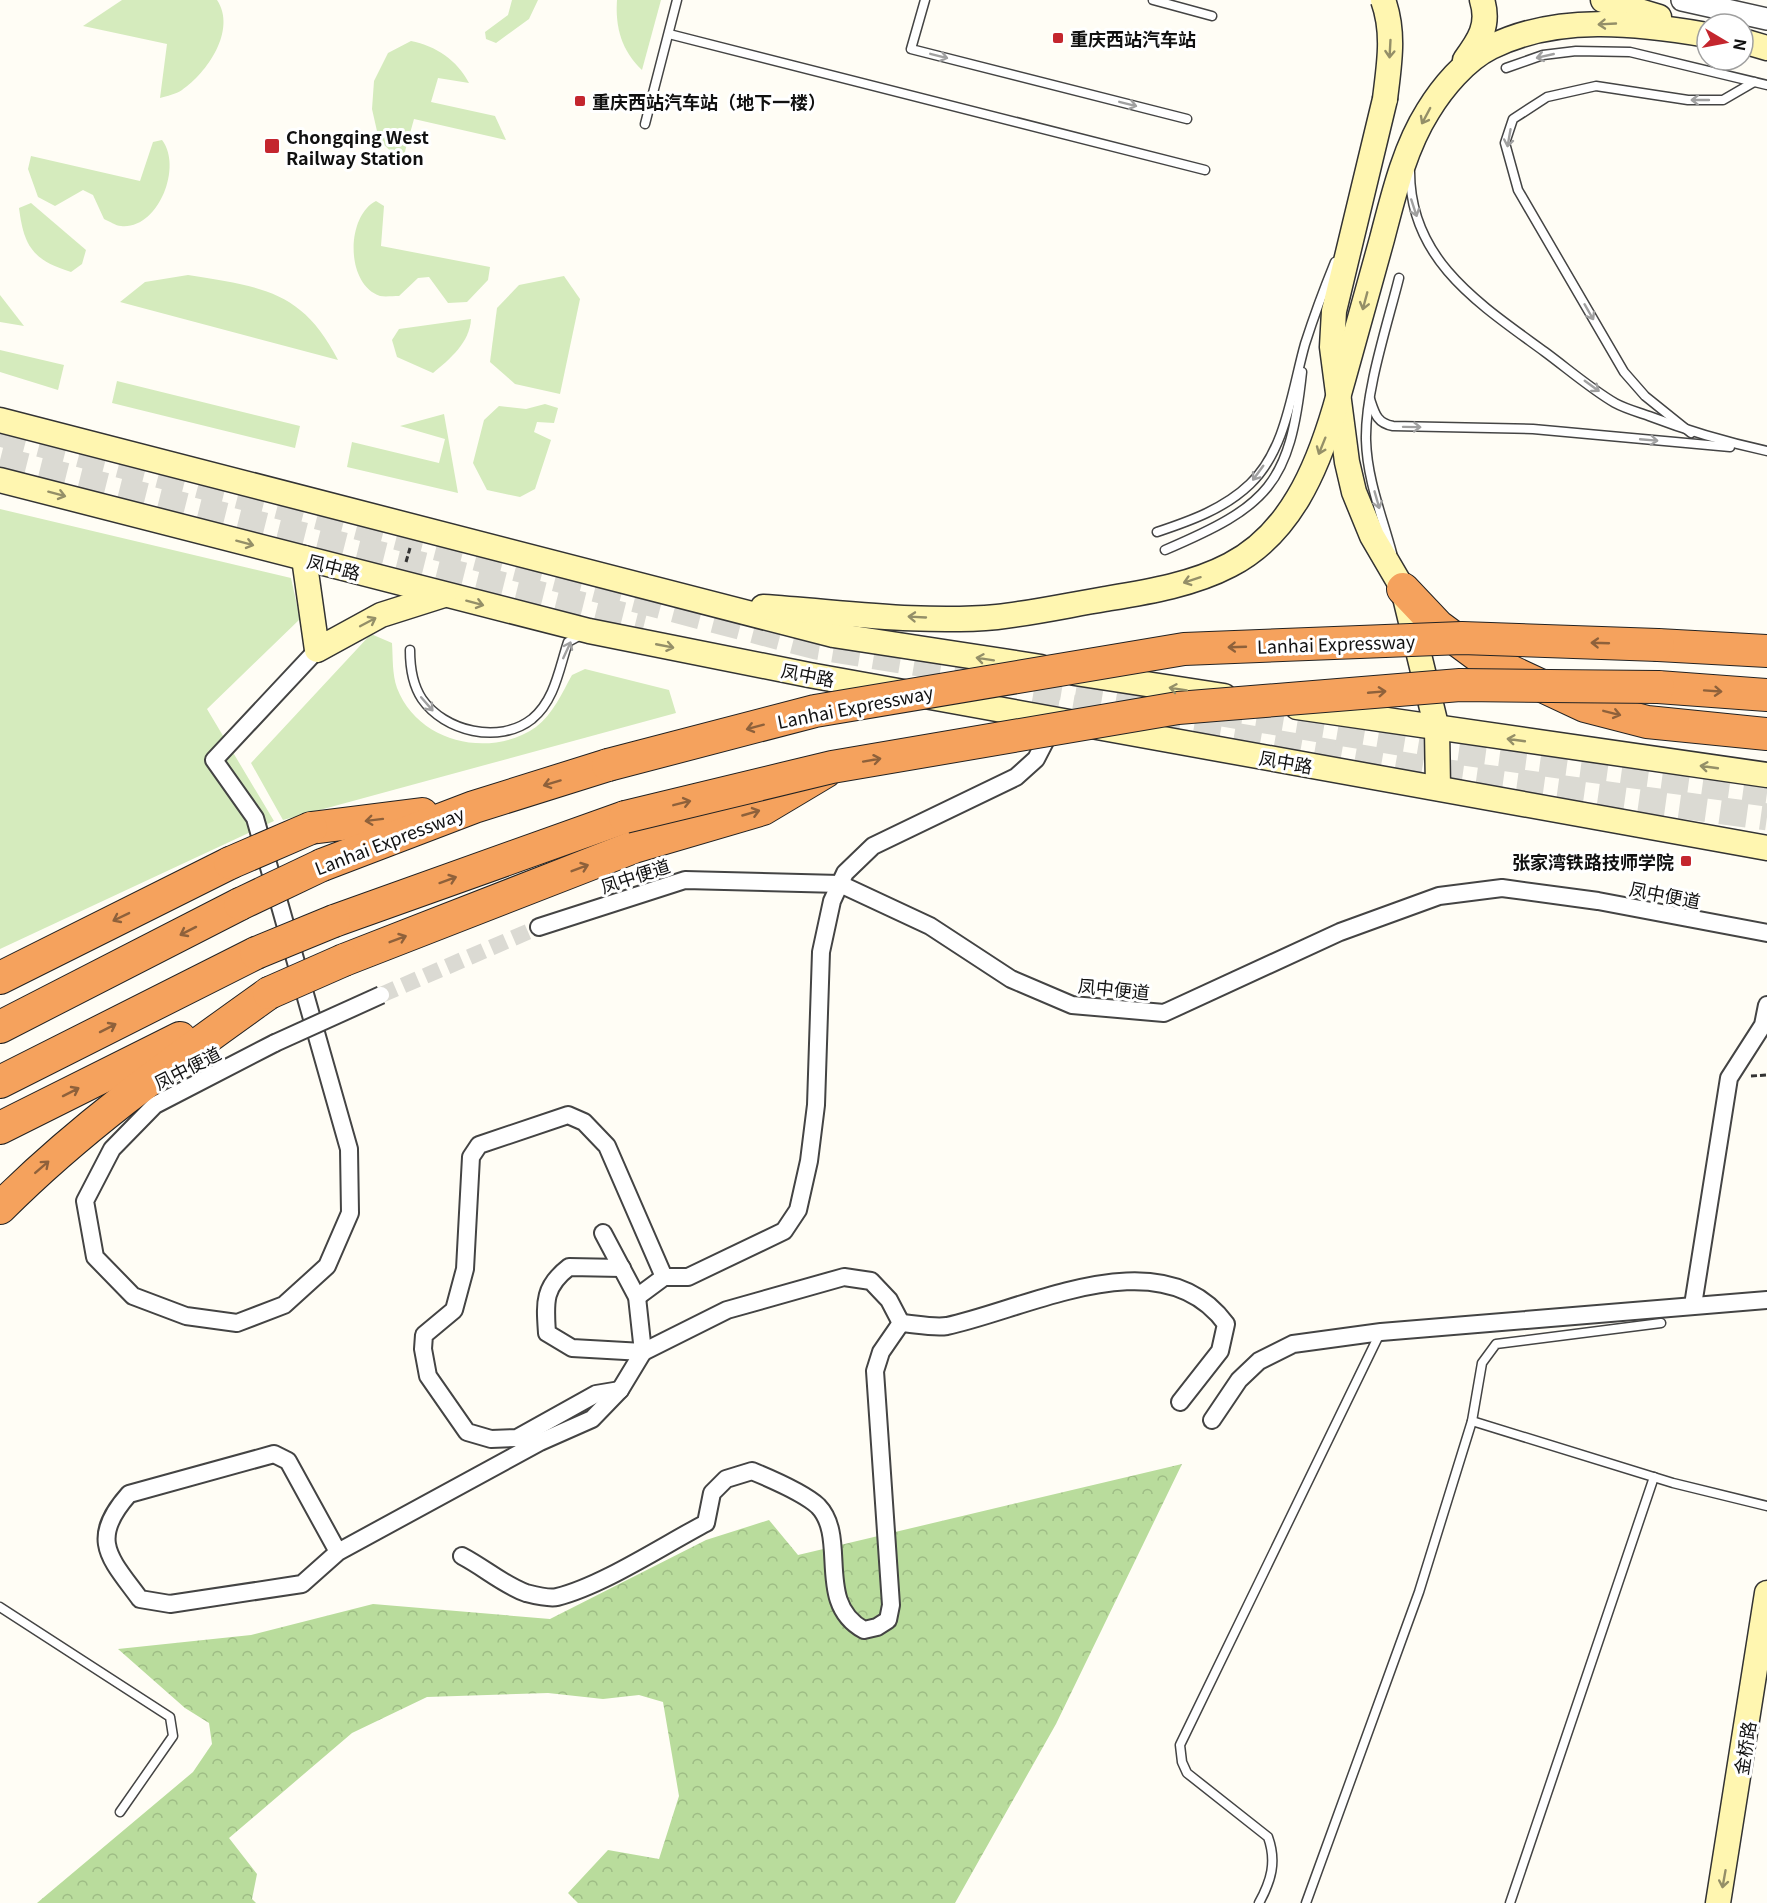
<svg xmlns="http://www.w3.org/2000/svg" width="1767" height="1903" font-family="Georgia,'Noto Sans SC',serif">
	<defs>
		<pattern id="forest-crowns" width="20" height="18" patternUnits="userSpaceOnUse" patternTransform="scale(1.5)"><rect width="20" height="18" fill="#b9dc9c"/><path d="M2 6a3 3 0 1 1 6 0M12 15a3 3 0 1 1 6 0" fill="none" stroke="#9ebc85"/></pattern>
	</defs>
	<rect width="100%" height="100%" fill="#fffdf5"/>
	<!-- grass -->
	<g fill="#d5ebbd">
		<path d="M122,0H217C237,30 207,73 182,90C176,94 167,96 160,98L167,44L83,26Z"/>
		<polygon points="512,0 538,0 529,19 496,43 486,39 485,32 508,15"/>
		<path d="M617,0H661L642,70C622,51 615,28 617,0Z"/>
		<path d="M411,41C436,46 457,60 469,83L438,78L431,102L495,116L506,140L414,119L402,162L379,140L372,109L374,81L388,53Z"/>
		<path d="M162,140C183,167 158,230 121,226C116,226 109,221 104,219L93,195L83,190L55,206L38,197L28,169L31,156L140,181L153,142Z"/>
		<path d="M376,201L384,206L381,246L490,267L488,280L467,302L448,303L429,277L418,278L399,296C393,296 385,297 380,296C345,284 346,216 376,201Z"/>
		<path d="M31,203L86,250L82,264L71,272C33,260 24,247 19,208Z"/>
		<path d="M188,275C260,287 302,289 338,360L120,302L145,282Z"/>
		<polygon points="564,276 580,299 560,394 515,384 490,362 497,308 519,285"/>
		<polygon points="0,295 24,326 0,322"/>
		<path d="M471,319C470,342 450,359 433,373L397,357L392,340L399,329Z"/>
		<polygon points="0,350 64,365 58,390 0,372"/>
		<polygon points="117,381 300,426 295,448 112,403"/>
		<polygon points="545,404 558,408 554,423 537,422 534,432 551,440 535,489 520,497 487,490 473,463 484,420 499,406 526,409"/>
		<polygon points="444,414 458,493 347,467 352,442 439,463 445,439 400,426"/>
		<polygon points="0,509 291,578 300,619 207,709 274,821 0,949"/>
		<path d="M371,634L392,643C393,658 392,674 397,688C418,743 490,759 536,727C553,714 562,693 572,675L585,669L669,690L676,713L283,820L251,763Z"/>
	</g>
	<!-- forest -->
	<polygon fill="url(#forest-crowns)" points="1182,1464 1056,1724 955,1903 578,1903 568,1893 608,1850 659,1859 679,1796 663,1702 639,1695 603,1699 548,1693 427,1697 352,1733 229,1838 257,1874 252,1899 256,1903 37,1903 193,1772 212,1744 209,1723 185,1708 118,1649 251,1635 373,1604 550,1619 706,1540 769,1520 798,1555"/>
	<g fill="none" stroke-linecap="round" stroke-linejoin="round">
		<!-- minor-tunnel -->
		<polyline stroke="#dbdad3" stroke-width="16" stroke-dasharray="16 8" stroke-linecap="butt" points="381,995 539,927"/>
		<!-- primary-tunnel -->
		<g stroke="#dbdad3" stroke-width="27" stroke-dasharray="27 14" stroke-linecap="butt">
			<polyline points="0,433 816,646 1172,705"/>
			<polyline points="0,460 645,621"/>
			<polyline points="1032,701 1442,772 1767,817"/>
			<polyline points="1216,712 1448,750 1767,793"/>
		</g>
		<!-- service casing -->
		<g stroke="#444" stroke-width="11">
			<g id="service">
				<polyline points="925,0 911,49 1187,119"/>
				<polyline points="1153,0 1212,16"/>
				<polyline points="669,34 1205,170"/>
				<polyline points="1506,68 1543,55 1576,51 1630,52 1767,85"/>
				<polyline points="645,124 677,0"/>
				<path d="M1410,172C1410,261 1481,305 1545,352C1568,369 1591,389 1615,403C1626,409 1638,412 1649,416C1688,431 1726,442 1767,451"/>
				<path d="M1370,399C1375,414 1377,423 1393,426L1533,429L1730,447"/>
				<polyline points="1691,433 1645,396 1624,372 1518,190 1505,143 1513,119 1547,97 1596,86 1688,100 1723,100 1754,82"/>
				<path d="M1157,532C1190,521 1224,509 1250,484C1286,450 1292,390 1305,344C1314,316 1324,289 1335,262"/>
				<path d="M1165,550C1268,506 1290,485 1302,372"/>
				<path d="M1392,553C1382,516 1367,479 1366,440C1365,392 1387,326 1399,278"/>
				<path d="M410,650C410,667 412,684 422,699C444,731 499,745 532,719C555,700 559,669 568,642L581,635"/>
				<polyline points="1472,1421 1673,1483 1767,1506"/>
				<polyline points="0,1607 170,1717 173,1736 120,1812"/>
				<path d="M1259,1903C1271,1881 1277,1862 1268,1837L1187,1773L1182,1762L1180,1745L1380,1333"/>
				<polyline points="1306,1903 1419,1592 1472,1421 1482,1363 1496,1344 1661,1323"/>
				<polyline points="1510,1903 1654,1477"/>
			</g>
		</g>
		<!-- minor casing -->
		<g stroke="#444" stroke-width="20">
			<g id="minor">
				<polyline points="539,927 685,880 840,884 930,926 1011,979 1072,1005 1164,1013 1340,932 1439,896 1502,888 1598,901 1767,933"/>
				<polyline points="275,1043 155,1105 112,1149 85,1201 95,1257 133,1296 186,1316 237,1323 284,1305 327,1266 350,1213 349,1149 255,818 214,760 317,650"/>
				<path d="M622,1268L569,1267C543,1287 545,1303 547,1333L572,1348L643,1352L727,1310L844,1277L871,1281L889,1300L901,1323"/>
				<polyline points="637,1297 664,1277 688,1277 784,1231 798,1210 809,1161 816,1105 821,952 832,901 845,873 873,846 1016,777 1036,759 1052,728"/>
				<polyline points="1693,1305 1729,1078 1763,1025 1767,1005"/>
				<path d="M901,1323C915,1324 933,1328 947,1326C1030,1308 1162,1236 1226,1324L1220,1351L1180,1402"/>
				<polyline points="620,1390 596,1394 517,1438 491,1439 467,1432 428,1376 423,1349 424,1335 454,1310 465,1269 471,1157 479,1145 568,1115 584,1122 607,1146 664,1277"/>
				<polyline points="1212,1420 1239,1380 1259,1361 1293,1344 1381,1332 1767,1300"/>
				<path d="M338,1552L288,1461L274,1454L129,1494C88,1540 110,1558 140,1599L170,1604L302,1584L338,1552L540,1442L592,1419L620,1390L643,1352L637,1297L603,1233"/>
				<path d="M462,1556C485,1568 502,1584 526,1593C534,1595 549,1599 557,1597C602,1586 664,1545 706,1523L712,1493L726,1479L752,1471C769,1478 805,1494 818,1506C849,1538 814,1603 864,1630L877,1627L888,1620L891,1605L875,1371L881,1352L901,1323"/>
			</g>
		</g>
		<!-- tertiary casing -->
		<g stroke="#444" stroke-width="24">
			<polyline id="tertiary" points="1682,0 1767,19"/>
		</g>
		<!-- secondary casing -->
		<g stroke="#333" stroke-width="27">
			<g id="secondary">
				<polyline points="1603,0 1659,17"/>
				<polyline points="1743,41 1767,48"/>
				<path d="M1465,60C1479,41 1490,25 1482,0"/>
				<polyline points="1385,99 1334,311 1332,347 1347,462 1354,492 1372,536 1403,589 1437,729 1438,788"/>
				<polyline points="0,420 833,635 1041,667"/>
				<polyline points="0,480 589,631 809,675 1767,848"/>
				<polyline points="304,558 317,650 381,615 444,595"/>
				<path d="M763,607C840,612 920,624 997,617C1033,613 1069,605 1105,599C1147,592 1192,585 1230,565C1290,534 1317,469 1335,408C1351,352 1366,296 1382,239C1393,197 1404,149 1428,111C1442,88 1465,60 1491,47C1557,14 1637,23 1707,35"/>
				<polyline points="1075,673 1224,696"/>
				<polyline points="1297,707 1767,775"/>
				<polyline points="1718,1903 1767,1593"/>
			</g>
		</g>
		<!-- motorway casing -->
		<g stroke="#222" stroke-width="34">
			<g id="motorway">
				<polyline points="1403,589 1438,626 1480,657 1585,706 1647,722 1767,734"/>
				<polyline points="1658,645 1767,651"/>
				<polyline points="1658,687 1767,695"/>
				<polyline points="311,828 422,814"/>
				<polyline points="322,865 474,807 608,765"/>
				<polyline points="334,921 625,817"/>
				<polyline points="344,960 634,847 763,809 825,772"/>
				<polyline points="0,978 230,863"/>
				<polyline points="0,1027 240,904"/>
				<polyline points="0,1082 256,953"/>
				<polyline points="0,1128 180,1038"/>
				<path d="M0,1208C83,1125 174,1061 269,993"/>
			</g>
		</g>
		<!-- path -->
		<g stroke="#333" stroke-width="3" stroke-dasharray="6 3" stroke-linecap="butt">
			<polyline points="406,562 410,548"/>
			<polyline points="1751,1076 1767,1075"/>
		</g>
		<!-- service -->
		<use href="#service" stroke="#fff" stroke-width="8"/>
		<!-- minor -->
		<use href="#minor" stroke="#fff" stroke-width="16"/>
		<!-- tertiary -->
		<use href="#tertiary" stroke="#fff" stroke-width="21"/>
		<!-- secondary -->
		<use href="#secondary" stroke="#fff6b0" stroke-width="24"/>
		<!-- motorway -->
		<use href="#motorway" stroke="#f5a25d" stroke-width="32"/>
		<!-- minor-bridge casing -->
		<g stroke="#444" stroke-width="20" stroke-linecap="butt">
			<polyline id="minor-bridge" points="275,1043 381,995"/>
		</g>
		<!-- secondary-bridge casing -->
		<g stroke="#333" stroke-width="27" stroke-linecap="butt">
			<path id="secondary-bridge" d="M1383,0C1395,33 1389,65 1385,99"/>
		</g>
		<!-- motorway-bridge casing -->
		<g stroke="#222" stroke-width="34" stroke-linecap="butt">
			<g id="motorway-bridge">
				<polyline points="608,765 815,711 1184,649 1462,638 1658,645"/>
				<polyline points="625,817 832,767 1178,708 1460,685 1658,687"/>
				<polyline points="230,863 311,828"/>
				<polyline points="240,904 322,865"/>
				<polyline points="256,953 334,921"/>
				<polyline points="269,993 344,960"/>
			</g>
		</g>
		<!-- minor-bridge -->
		<use href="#minor-bridge" stroke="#fff" stroke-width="16"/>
		<!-- secondary-bridge -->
		<use href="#secondary-bridge" stroke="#fff6b0" stroke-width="24"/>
		<!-- motorway-bridge -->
		<use href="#motorway-bridge" stroke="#f5a25d" stroke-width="32"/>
	</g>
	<!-- one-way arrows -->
	<defs><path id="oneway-shaft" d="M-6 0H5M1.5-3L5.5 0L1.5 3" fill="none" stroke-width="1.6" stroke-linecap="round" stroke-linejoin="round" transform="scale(1.5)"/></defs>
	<g stroke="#948f68">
		<use href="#oneway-shaft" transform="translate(1607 24) rotate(177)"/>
		<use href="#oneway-shaft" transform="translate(1390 49) rotate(93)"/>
		<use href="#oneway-shaft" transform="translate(1426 116) rotate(118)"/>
		<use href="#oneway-shaft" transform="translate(1365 301) rotate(105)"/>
		<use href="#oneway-shaft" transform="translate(1322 446) rotate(112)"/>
		<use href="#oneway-shaft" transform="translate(57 494) rotate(15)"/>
		<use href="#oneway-shaft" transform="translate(245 543) rotate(15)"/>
		<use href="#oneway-shaft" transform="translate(1192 580) rotate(162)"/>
		<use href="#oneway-shaft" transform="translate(475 603) rotate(15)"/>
		<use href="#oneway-shaft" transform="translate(917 617) rotate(-177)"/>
		<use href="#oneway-shaft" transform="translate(368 622) rotate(-28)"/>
		<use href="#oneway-shaft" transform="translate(665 646) rotate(11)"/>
		<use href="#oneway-shaft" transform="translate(985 659) rotate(-171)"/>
		<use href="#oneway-shaft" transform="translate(1178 689) rotate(-171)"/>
		<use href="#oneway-shaft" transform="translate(1516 740) rotate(-172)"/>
		<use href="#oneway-shaft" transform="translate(1709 767) rotate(-172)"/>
		<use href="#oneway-shaft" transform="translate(1724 1879) rotate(100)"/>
	</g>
	<g stroke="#a0a0a0">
		<use href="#oneway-shaft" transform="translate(939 56) rotate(14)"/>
		<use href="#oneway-shaft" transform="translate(1545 56) rotate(167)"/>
		<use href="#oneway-shaft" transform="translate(1700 100) rotate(-180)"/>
		<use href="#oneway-shaft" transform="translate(1128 104) rotate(14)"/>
		<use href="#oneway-shaft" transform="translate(1509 138) rotate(100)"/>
		<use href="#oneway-shaft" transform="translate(1414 208) rotate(72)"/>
		<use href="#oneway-shaft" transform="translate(1589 312) rotate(60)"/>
		<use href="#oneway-shaft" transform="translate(1592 386) rotate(36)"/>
		<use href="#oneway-shaft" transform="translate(1412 427) rotate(1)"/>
		<use href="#oneway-shaft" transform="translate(1649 440) rotate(5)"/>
		<use href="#oneway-shaft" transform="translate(1258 473) rotate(126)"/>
		<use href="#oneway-shaft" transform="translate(1377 500) rotate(74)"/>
		<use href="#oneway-shaft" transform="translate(567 650) rotate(-65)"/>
		<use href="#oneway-shaft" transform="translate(427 704) rotate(49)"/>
	</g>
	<g stroke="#8e613b">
		<use href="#oneway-shaft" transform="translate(1600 643) rotate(-178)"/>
		<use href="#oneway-shaft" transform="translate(1237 647) rotate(178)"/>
		<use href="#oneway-shaft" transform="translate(1713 691) rotate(4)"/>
		<use href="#oneway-shaft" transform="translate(1377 692) rotate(-5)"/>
		<use href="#oneway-shaft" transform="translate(1612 713) rotate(14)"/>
		<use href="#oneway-shaft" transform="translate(755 727) rotate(165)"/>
		<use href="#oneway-shaft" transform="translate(872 760) rotate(-10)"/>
		<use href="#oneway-shaft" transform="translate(552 783) rotate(163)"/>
		<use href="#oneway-shaft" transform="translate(682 803) rotate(-14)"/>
		<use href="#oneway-shaft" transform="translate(751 813) rotate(-16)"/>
		<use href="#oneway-shaft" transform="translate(374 820) rotate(173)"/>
		<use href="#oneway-shaft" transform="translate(580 868) rotate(-21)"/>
		<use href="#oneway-shaft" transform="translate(448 880) rotate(-20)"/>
		<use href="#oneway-shaft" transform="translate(121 917) rotate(154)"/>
		<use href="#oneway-shaft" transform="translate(188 931) rotate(153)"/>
		<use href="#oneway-shaft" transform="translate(398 939) rotate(-21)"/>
		<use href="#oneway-shaft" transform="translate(108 1028) rotate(-27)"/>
		<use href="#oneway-shaft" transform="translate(71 1092) rotate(-27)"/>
		<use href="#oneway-shaft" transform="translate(42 1167) rotate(-41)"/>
	</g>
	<!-- markers -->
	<g fill="#c4262e" stroke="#fff" stroke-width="2">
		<rect x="1052" y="32" width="12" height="12" rx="3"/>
		<rect x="574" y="95" width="12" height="12" rx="3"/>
		<rect x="264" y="138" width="16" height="16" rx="3"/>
		<rect x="1680" y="855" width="12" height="12" rx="3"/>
	</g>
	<g text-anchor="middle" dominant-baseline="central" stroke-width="6" stroke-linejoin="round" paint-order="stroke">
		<!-- poi labels -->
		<g font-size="18" font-weight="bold" fill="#111" stroke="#fff" text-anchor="start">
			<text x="1070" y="38">重庆西站汽车站</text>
			<text x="592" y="101">重庆西站汽车站（地下一楼）</text>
			<text x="286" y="136">Chongqing West<tspan x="286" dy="21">Railway Station</tspan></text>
			<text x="1674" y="861" text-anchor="end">张家湾铁路技师学院</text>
		</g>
		<!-- street labels -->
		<g font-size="18" fill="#111" stroke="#fff">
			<text transform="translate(334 566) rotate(14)">凤中路</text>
			<text transform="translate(1336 643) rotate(-2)">Lanhai Expressway</text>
			<text transform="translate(808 674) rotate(11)">凤中路</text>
			<text transform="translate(855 706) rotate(-11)">Lanhai Expressway</text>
			<text transform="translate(1286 761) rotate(10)">凤中路</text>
			<text transform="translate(389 840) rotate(-21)">Lanhai Expressway</text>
			<text transform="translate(635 875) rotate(-18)">凤中便道</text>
			<text transform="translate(1665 894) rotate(11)">凤中便道</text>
			<text transform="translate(1114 988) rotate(6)">凤中便道</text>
			<text transform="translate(187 1067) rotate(-27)">凤中便道</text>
			<text transform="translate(1744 1748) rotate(-81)">金桥路</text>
		</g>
	</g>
	<!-- north arrow -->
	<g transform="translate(1725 42) rotate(100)"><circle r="28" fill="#ffffff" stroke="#a0a0a0" stroke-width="1.5"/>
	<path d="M0-4.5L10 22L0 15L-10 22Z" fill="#c4262e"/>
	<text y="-9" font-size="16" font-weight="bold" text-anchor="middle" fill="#111111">N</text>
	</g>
</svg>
